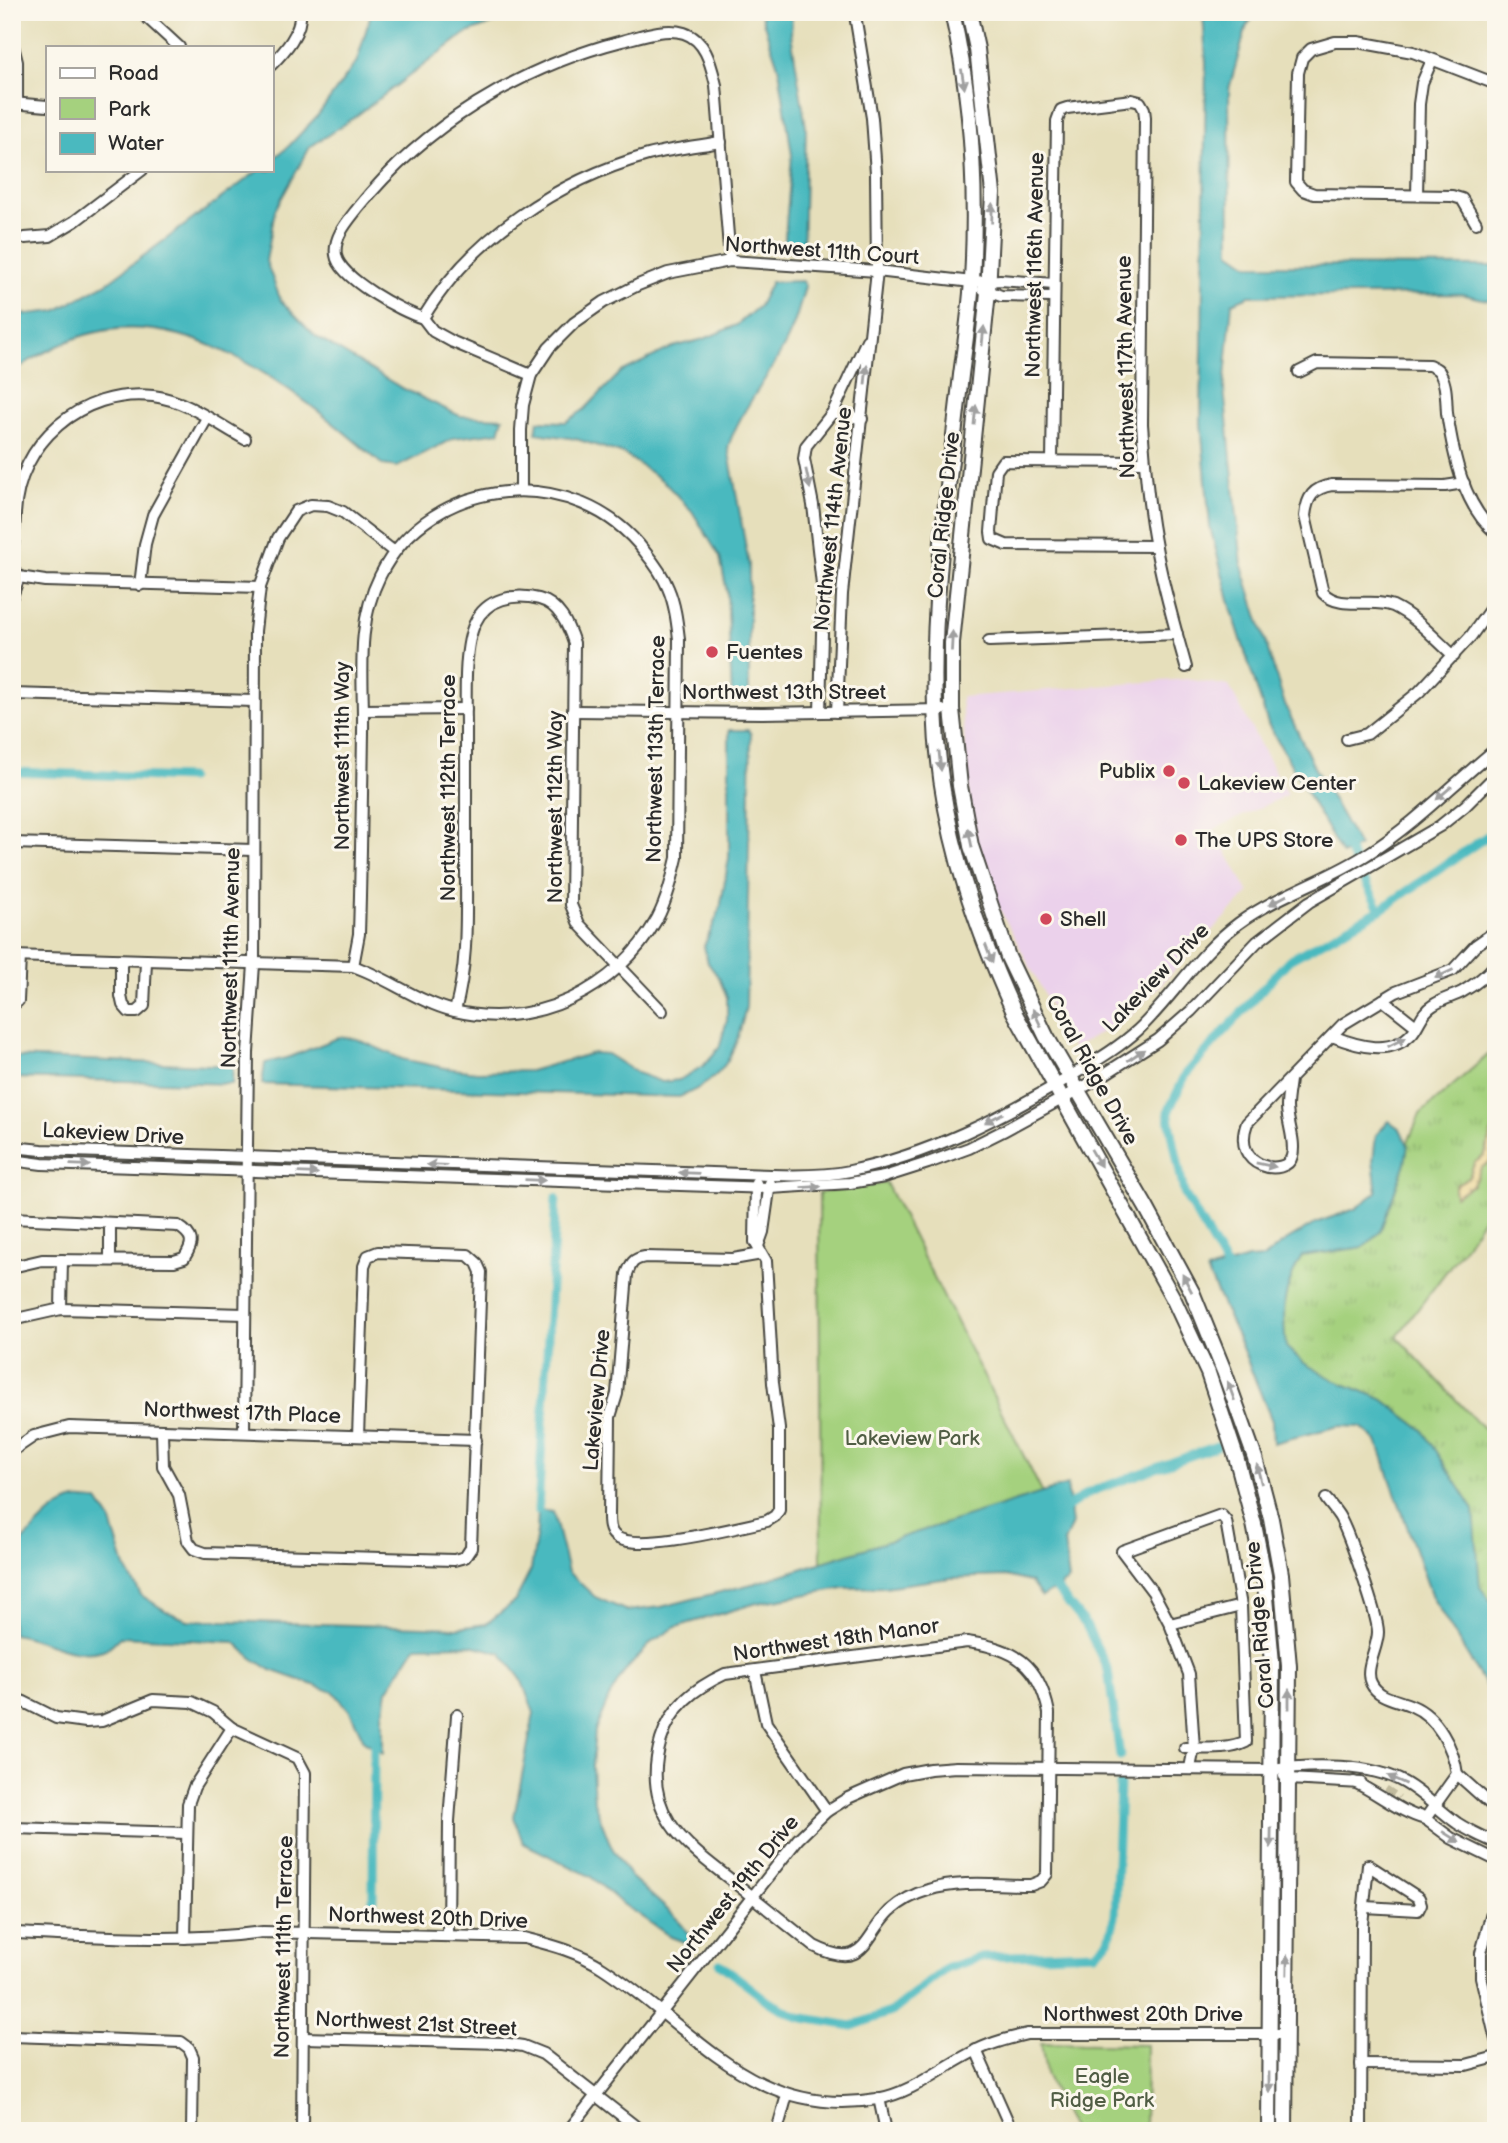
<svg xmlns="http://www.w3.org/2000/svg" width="1508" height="2143" font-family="'Balsamiq Sans',sans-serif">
	<defs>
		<pattern id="grass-tufts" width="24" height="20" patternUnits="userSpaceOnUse" patternTransform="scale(1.75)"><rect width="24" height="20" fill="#a5d17e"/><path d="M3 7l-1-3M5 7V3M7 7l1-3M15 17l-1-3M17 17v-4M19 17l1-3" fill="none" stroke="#8eb46d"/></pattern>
		<pattern id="sand-dots" width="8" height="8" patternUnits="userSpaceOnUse" patternTransform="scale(1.75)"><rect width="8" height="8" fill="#eeda9e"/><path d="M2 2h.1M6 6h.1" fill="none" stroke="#cb8" stroke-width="1.8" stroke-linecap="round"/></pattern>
	</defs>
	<rect width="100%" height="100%" fill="#fbf7ec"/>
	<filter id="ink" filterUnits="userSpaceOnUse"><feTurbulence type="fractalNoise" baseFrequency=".0143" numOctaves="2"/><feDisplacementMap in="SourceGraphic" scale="14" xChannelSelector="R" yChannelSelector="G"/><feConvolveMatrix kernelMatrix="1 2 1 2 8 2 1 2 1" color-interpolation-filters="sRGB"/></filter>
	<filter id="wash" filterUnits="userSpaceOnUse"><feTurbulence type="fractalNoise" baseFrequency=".00686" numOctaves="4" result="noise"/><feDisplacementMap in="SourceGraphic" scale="28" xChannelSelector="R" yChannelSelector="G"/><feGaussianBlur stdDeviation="1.57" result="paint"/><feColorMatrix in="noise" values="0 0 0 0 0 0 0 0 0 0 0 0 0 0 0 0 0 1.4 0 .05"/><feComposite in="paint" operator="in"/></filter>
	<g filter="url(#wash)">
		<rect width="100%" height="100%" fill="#e6dfbb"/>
		<!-- built -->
		<polygon fill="#ebd1eb" points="1187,679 1229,686 1287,795 1214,829 1249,893 1133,1013 1073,1049 994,898 972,830 961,697"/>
		<!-- grass -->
		<polygon fill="url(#grass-tufts)" stroke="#687e54" stroke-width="2" points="1496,1048 1496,1198 1466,1245 1397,1337 1476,1421 1496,1440 1496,1613 1462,1590 1371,1401 1259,1364 1280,1268 1386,1194 1420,1114"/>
		<!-- sand -->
		<polygon fill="url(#sand-dots)" stroke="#8c8264" stroke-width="2" points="1496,1126 1496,1143 1490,1162 1481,1168 1473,1185 1455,1196 1454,1189 1457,1184 1469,1177 1474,1163 1484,1156 1492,1131"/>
		<!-- park -->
		<g fill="#a5d17e" stroke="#687e54" stroke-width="2">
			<polygon points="886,1183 1043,1494 821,1563 819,1193"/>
			<polygon points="1041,2043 1146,2045 1145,2131 1073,2131 1046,2074"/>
		</g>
		<!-- water -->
		<g fill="#4ab9bf" stroke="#3a7275" stroke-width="2">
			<path d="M369,12H522L465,34L356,116L310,147L275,210L266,261L281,301L315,336L400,387L460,416L503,418L499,432L454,438L397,467L383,465C300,394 179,288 62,344C43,353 27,360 12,375V313L19,315L56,311L107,283L259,170H271V160L287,148L318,115L357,61L370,17Z"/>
			<polygon points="760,12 792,12 791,34 806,127 803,253 784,249 792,155 779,69"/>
			<polygon points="1203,12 1258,12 1247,25 1229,89 1230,252 1249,265 1496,266 1496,302 1461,294 1249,296 1232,303 1224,389 1242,566 1285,705 1314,767 1359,846 1342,855 1268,724 1232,611 1210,527 1201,423 1206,63"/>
			<path d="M802,281L805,286C799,310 793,331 781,352C764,384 739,413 728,447L749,565V696L732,697L727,592L720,557L692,511L663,481L624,454L576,439L536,433L538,421L566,422L585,409L621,372L673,347L704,339L737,325L759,306L771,282Z"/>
			<path d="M729,730H748L751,734L746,1007C735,1053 727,1079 679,1097L262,1084L265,1063L290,1057L340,1037L357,1039L402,1059L445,1068L477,1072L530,1071L593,1053L607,1054L637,1073L662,1082L679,1080L703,1066L719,1048L727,1020V997L719,978L708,963L704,946L720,909L729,858Z"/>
			<polygon points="12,1057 233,1066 232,1084 12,1078"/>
			<path d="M1389,1121L1400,1129L1408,1145L1405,1163L1380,1232L1364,1247L1302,1256C1282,1292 1282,1307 1286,1347L1304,1363L1336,1381L1382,1399L1423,1430L1474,1510L1480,1587L1496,1608V1703L1432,1597L1377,1441L1361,1427L1339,1426L1273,1443L1272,1421L1241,1345L1207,1271L1248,1259L1264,1258L1281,1244L1318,1222L1355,1209L1377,1192L1373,1161L1376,1135Z"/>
			<path d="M1067,1485L1072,1524L1064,1542L1069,1580L1042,1597L1030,1582L1006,1576L950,1578L884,1587L843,1588L757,1603L676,1627L652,1642L624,1672L608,1699L595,1731L592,1766L594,1802L611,1846L630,1876L678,1919L697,1947L671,1937L620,1902L590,1876L523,1843L514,1817L534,1713L521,1679L501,1653L471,1645L416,1646L387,1691L383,1717V1753L364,1741L350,1711L334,1692L271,1670L252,1658L235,1642L120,1637C115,1641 110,1648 103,1650C73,1660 42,1637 12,1634V1551C33,1534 49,1506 76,1500C83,1499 91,1501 98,1501L110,1519L125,1567L141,1595L166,1611L187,1620L458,1628L486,1624L515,1601L531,1570L537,1532L538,1510L553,1512L568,1572L595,1597L627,1611L661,1607L756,1583Z"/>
		</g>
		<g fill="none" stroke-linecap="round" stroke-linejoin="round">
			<!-- canal -->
			<g stroke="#4ab9bf" stroke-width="9">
				<polyline points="12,772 189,778"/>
				<polyline points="1349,851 1380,910"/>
				<polyline points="1231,1275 1184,1193 1168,1112 1186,1074 1289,960 1380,910 1496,830"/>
				<polyline points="538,1510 556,1198"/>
				<polyline points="1061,1511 1090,1492 1217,1446"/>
				<polyline points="1049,1580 1086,1625 1108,1670 1120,1756"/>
				<polyline points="373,1904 374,1747"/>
				<polyline points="720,1964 769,2002 798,2017 852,2026 893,2011 947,1968 981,1957 1095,1953 1109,1940 1115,1917 1120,1785"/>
			</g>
		</g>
	</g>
	<g filter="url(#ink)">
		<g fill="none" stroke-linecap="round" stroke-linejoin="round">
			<!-- minor-tunnel -->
			<polyline stroke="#c1bb9e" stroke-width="10" stroke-dasharray="10 5" stroke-linecap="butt" points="1385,1790 1398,1799"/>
			<!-- minor casing -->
			<g stroke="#474641" stroke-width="14">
				<g id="minor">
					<polyline points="141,12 179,47"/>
					<polyline points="12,42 17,62 17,103"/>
					<path d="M271,65C285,51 302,32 300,12"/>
					<polyline points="12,103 47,106"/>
					<polyline points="1417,195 1419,104 1422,83 1432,60"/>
					<polyline points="1476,223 1462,199 1452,196 1314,194 1303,190 1296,182 1298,73 1302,58 1311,49 1335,42 1358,42 1413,52 1496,84"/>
					<polyline points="25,238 50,236 75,221 142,170"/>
					<polyline points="983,289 1001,296 1053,297"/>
					<path d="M423,318C471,238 558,180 648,155C671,149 697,146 721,142"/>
					<path d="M1299,372L1317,363L1429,365C1435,368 1439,369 1441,375C1447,386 1446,401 1447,413C1453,453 1463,506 1496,533"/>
					<path d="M531,375L453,342L433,331L423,318C402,312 339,278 336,255C333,237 348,221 358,208C424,126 520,67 622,41C641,36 665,27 684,33C706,40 711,65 716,85L730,261"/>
					<polyline points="833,412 862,419"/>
					<path d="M1052,461L1057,121L1061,110L1067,108L1132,100L1140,102L1144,109L1145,117L1142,424C1145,465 1148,507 1156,547C1163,588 1175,627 1186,667"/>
					<polyline points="1145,462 1003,461 996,471 991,532 992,539 1006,545 1155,546"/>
					<polyline points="521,491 521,430 523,405 531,375 549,348 574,323 604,302 638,285 668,273 730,261 877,271 972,282 1000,280 1054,284"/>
					<polyline points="19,577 45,581 260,587"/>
					<polyline points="140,585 145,544 153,515 207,418"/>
					<path d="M12,596L19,577C17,574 14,572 13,568C11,559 15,526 15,514C18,443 81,388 153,396C186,400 216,423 245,439"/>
					<polyline points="989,641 1177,634"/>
					<path d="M1454,656C1435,639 1416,617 1393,606C1371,597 1341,611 1323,593L1305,516C1307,497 1313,488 1332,485L1445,486L1464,483"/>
					<polyline points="12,694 254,701"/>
					<polyline points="363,710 466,709"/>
					<polyline points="573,711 763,713 942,710"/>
					<polyline points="820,712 823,594 813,505 804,459 806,446 833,412 867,340"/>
					<polyline points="837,712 842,594 877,271 876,173 872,118 855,15"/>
					<polyline points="1347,739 1367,734 1419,692 1471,636 1496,601"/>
					<polyline points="12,843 253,850"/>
					<path d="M12,956L353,966C388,978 418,1002 454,1011C535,1030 617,990 657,919C667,900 672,879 677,858L679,639C677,622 675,604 668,588C663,575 654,563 645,552C577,462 430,474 380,576C355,626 364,679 363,732C362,799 361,866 359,934L353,966"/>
					<polyline points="121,961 121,996 123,1005 129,1012 137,1012 144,1006 146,961"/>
					<polyline points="1383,1000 1416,1026"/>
					<polyline points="12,1005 18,1001 20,956"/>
					<path d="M455,1011C468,963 466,918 466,868C466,821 466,775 466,729C466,700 463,648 475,623C486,598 515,593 539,599C559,604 568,625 574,643L571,905L579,924L662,1011"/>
					<path d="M1332,1036C1357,1046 1392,1057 1413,1032C1420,1023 1422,1012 1432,1006C1442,999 1452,997 1462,992C1474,985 1487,975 1496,964"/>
					<path d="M1290,1080C1289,1089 1287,1098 1287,1107C1287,1122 1296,1141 1292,1156C1287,1178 1230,1169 1247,1123L1343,1024L1396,992L1453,970L1476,945L1496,931"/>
					<path d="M12,1147L42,1150L771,1175C797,1176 825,1176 850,1171C929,1155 1000,1118 1068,1078C1092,1063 1116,1050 1138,1030C1174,996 1198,953 1239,923C1279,894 1328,880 1369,853C1415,824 1454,783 1496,749"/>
					<polyline points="12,1160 42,1164 770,1188 850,1183 884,1177 928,1163 969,1148 1003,1131 1089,1084 1158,1040 1191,1011 1257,942 1309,902 1440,826 1465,806 1496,775"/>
					<path d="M756,1183L755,1242L766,1261L773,1383L779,1429V1510L775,1516L767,1521C738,1527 635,1554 615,1536C609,1531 609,1523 609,1516L610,1417L617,1394L627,1274C631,1263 633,1259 645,1257L733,1259L762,1254"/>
					<path d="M12,1218L178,1226C194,1236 194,1243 184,1258L174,1261L42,1260L12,1267"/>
					<polyline points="758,1246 763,1232 770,1183"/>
					<polyline points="110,1259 110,1224"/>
					<polyline points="61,1309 62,1260"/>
					<polyline points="12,1320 61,1309 245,1314"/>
					<polyline points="162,1431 163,1466 179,1495 188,1541 194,1549 205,1553 454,1560 465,1557 471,1548 481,1272 477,1263 468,1255 378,1252 368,1256 364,1266 358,1436"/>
					<polyline points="244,1432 248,1053 254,964 255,631 260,587 278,538 296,511 311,505 328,506 343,512 393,551"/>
					<polyline points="12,1451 34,1436 69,1427 476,1440"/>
					<path d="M1326,1499C1330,1504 1335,1510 1339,1516C1348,1531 1378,1616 1378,1632C1378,1648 1364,1668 1371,1683C1379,1699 1397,1699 1412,1706C1437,1716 1454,1749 1457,1774L1425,1819C1399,1812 1378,1793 1354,1782"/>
					<polyline points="1170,1624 1241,1606"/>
					<path d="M967,1642C1014,1648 1039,1663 1049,1713L1047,1874L1041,1881L1031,1885C998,1885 959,1880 928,1890C914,1894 900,1902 890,1911C863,1938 865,1972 814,1946C789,1926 764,1906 739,1886C687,1846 639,1815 661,1740C671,1706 695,1688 725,1674Z"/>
					<polyline points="755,1671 766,1723 827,1811"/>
					<polyline points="12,1698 24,1702 56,1718 86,1722 102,1721 153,1700 192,1702 213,1712 232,1728 297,1758 305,1773 302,2131"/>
					<path d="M1185,1748C1205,1748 1228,1751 1246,1742L1241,1606L1226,1521L1221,1515L1122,1551L1153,1592L1170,1624L1189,1674L1194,1748L1190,1768"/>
					<polyline points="1457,1774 1496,1809"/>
					<polyline points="1284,1776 1289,1779 1361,1783"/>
					<polyline points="1420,1815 1451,1838 1496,1860"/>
					<polyline points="12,1828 187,1833"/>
					<polyline points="1496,1897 1481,1953 1481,1977 1496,2040"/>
					<path d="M12,1933C96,1936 180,1943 263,1932L524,1938C552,1945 579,1952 603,1968C695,2028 753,2120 877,2099C915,2092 943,2066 977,2050C993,2042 1010,2038 1027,2034H1286"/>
					<polyline points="448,1935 449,1821 457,1715"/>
					<polyline points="185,1938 188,1804 194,1787 232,1728"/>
					<polyline points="12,2036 181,2042 189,2048 193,2057 192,2131"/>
					<polyline points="303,2038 502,2043 523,2046 543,2054 635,2126 637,2131"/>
					<polyline points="976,2050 1012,2131"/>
					<polyline points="1361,2064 1466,2065 1496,2057"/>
					<polyline points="879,2098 886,2131"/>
					<path d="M568,2131L798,1839L827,1811L848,1798L903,1774L930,1769L956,1767L1272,1770C1309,1764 1372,1763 1405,1783C1424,1794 1439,1810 1457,1823C1469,1831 1483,1837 1496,1843"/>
					<polyline points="777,2131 787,2095"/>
					<polyline points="1361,2131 1362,1925 1368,1865 1419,1898 1421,1904 1418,1910 1365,1907"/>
				</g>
			</g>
			<!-- major casing -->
			<g stroke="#474641" stroke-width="18">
				<g id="major">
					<path d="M952,12C972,100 977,191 972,280C970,312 965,344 961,375C949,484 931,598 935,707C938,817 969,913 1014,1012L1173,1298L1208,1373L1237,1460L1254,1524L1264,1575L1272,1663L1269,2131"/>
					<polyline points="969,12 977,49 993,193 988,292 952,643 952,709 960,786 971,846 1008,957 1046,1036 1146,1207 1192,1292 1224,1371 1255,1458 1271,1519 1281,1574 1289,1666 1285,2131"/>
				</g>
			</g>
			<!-- minor -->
			<use href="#minor" stroke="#fff" stroke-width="10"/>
			<!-- major -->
			<use href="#major" stroke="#fff" stroke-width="14"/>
		</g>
		<!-- one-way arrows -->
		<defs><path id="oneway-solid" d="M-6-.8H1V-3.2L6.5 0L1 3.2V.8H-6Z" transform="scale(1.75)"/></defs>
		<g fill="#a0a0a0">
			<use href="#oneway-solid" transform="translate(963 79) rotate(81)"/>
			<use href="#oneway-solid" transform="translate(992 213) rotate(-88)"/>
			<use href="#oneway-solid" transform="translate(983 336) rotate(-84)"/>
			<use href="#oneway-solid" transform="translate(866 375) rotate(-84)"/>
			<use href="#oneway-solid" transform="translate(975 415) rotate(-84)"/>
			<use href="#oneway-solid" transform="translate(808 479) rotate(78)"/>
			<use href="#oneway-solid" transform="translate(952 641) rotate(-87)"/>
			<use href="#oneway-solid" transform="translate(940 761) rotate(84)"/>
			<use href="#oneway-solid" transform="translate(1444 793) rotate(139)"/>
			<use href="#oneway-solid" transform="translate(970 838) rotate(-102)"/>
			<use href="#oneway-solid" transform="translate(1278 900) rotate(151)"/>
			<use href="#oneway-solid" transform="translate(989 954) rotate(69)"/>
			<use href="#oneway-solid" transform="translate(1444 974) rotate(155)"/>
			<use href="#oneway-solid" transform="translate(1037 1018) rotate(-115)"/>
			<use href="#oneway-solid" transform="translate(1397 1042) rotate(-27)"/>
			<use href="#oneway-solid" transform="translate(1136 1055) rotate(-34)"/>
			<use href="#oneway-solid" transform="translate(994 1118) rotate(152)"/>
			<use href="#oneway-solid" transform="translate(1096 1158) rotate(60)"/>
			<use href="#oneway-solid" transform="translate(80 1165) rotate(2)"/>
			<use href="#oneway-solid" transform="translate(437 1165) rotate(-178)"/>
			<use href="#oneway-solid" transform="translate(1266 1165) rotate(11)"/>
			<use href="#oneway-solid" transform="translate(308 1173) rotate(2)"/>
			<use href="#oneway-solid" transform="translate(689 1173) rotate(-178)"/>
			<use href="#oneway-solid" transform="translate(535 1180) rotate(2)"/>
			<use href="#oneway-solid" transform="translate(811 1187) rotate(-3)"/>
			<use href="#oneway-solid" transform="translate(1187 1283) rotate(-118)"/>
			<use href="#oneway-solid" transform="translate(1231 1391) rotate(-110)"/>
			<use href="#oneway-solid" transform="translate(1259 1474) rotate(-104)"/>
			<use href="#oneway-solid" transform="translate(1289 1699) rotate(-90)"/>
			<use href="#oneway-solid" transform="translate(1397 1780) rotate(-156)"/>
			<use href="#oneway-solid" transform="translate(1451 1837) rotate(32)"/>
			<use href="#oneway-solid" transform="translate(1271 1838) rotate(91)"/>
			<use href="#oneway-solid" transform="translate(1287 1965) rotate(-89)"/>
			<use href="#oneway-solid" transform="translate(1269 2082) rotate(90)"/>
		</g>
	</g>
	<!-- markers -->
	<g fill="#d1495b" stroke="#fbf7ec" stroke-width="2.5">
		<circle cx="712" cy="652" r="7"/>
		<circle cx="1169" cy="771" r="7"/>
		<circle cx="1184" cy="783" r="7"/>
		<circle cx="1181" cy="840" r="7"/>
		<circle cx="1046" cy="919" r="7"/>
	</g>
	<g text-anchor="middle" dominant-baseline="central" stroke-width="6" stroke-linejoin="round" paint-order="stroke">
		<!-- street labels -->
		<g font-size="21" fill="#2b2b2b" stroke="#fbf7ec">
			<text transform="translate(822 251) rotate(4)">Northwest 11th Court</text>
			<text transform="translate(1035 265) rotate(-89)">Northwest 116th Avenue</text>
			<text transform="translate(1126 367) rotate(-91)">Northwest 117th Avenue</text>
			<text transform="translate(944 515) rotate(-84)">Coral Ridge Drive</text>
			<text transform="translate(833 519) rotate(-84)">Northwest 114th Avenue</text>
			<text x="784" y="692">Northwest 13th Street</text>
			<text transform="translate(656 749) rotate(-89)">Northwest 113th Terrace</text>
			<text transform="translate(342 756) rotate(-90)">Northwest 111th Way</text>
			<text transform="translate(448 788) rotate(-90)">Northwest 112th Terrace</text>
			<text transform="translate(555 807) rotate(-90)">Northwest 112th Way</text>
			<text transform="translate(231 958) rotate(-89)">Northwest 111th Avenue</text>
			<text transform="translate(1156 978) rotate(-46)">Lakeview Drive</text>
			<text transform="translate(1092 1070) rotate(61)">Coral Ridge Drive</text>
			<text transform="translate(113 1134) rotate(3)">Lakeview Drive</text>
			<text transform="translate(597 1400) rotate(-85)">Lakeview Drive</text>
			<text transform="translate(242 1413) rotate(2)">Northwest 17th Place</text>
			<text transform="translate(1260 1625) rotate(-95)">Coral Ridge Drive</text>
			<text transform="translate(836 1640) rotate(-8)">Northwest 18th Manor</text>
			<text transform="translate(733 1894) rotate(-51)">Northwest 19th Drive</text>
			<text transform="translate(428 1918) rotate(2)">Northwest 20th Drive</text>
			<text transform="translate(284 1947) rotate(-89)">Northwest 111th Terrace</text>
			<text x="1143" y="2014">Northwest 20th Drive</text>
			<text transform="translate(416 2024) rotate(3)">Northwest 21st Street</text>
		</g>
		<!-- poi labels -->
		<g font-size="21" fill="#2b2b2b" stroke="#fbf7ec" text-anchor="start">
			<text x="726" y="652">Fuentes</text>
			<text x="1155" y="771" text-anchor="end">Publix</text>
			<text x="1198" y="783">Lakeview Center</text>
			<text x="1195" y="840">The UPS Store</text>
			<text x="1060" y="919">Shell</text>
		</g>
		<!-- park labels -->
		<g font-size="21" fill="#505d44" stroke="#fbf7ec">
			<text x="912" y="1438">Lakeview Park</text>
			<text x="1102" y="2076">Eagle<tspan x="1102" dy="24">Ridge Park</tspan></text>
		</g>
	</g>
	<!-- margin -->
	<rect width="1508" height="2143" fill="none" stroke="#fbf7ec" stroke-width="42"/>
	<!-- legend -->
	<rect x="46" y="46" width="228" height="126" fill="#fbf7ec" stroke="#a8a59f" stroke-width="2"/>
	<rect x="60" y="68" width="35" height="10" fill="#ffffff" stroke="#a8a59f" stroke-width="2"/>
	<text x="108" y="80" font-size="21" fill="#2b2b2b">Road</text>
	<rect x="60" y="98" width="35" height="21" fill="#a5d17e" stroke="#a8a59f" stroke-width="2"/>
	<text x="108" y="116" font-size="21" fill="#2b2b2b">Park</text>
	<rect x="60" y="133" width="35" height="21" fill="#4ab9bf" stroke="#a8a59f" stroke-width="2"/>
	<text x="108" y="150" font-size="21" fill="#2b2b2b">Water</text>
</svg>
